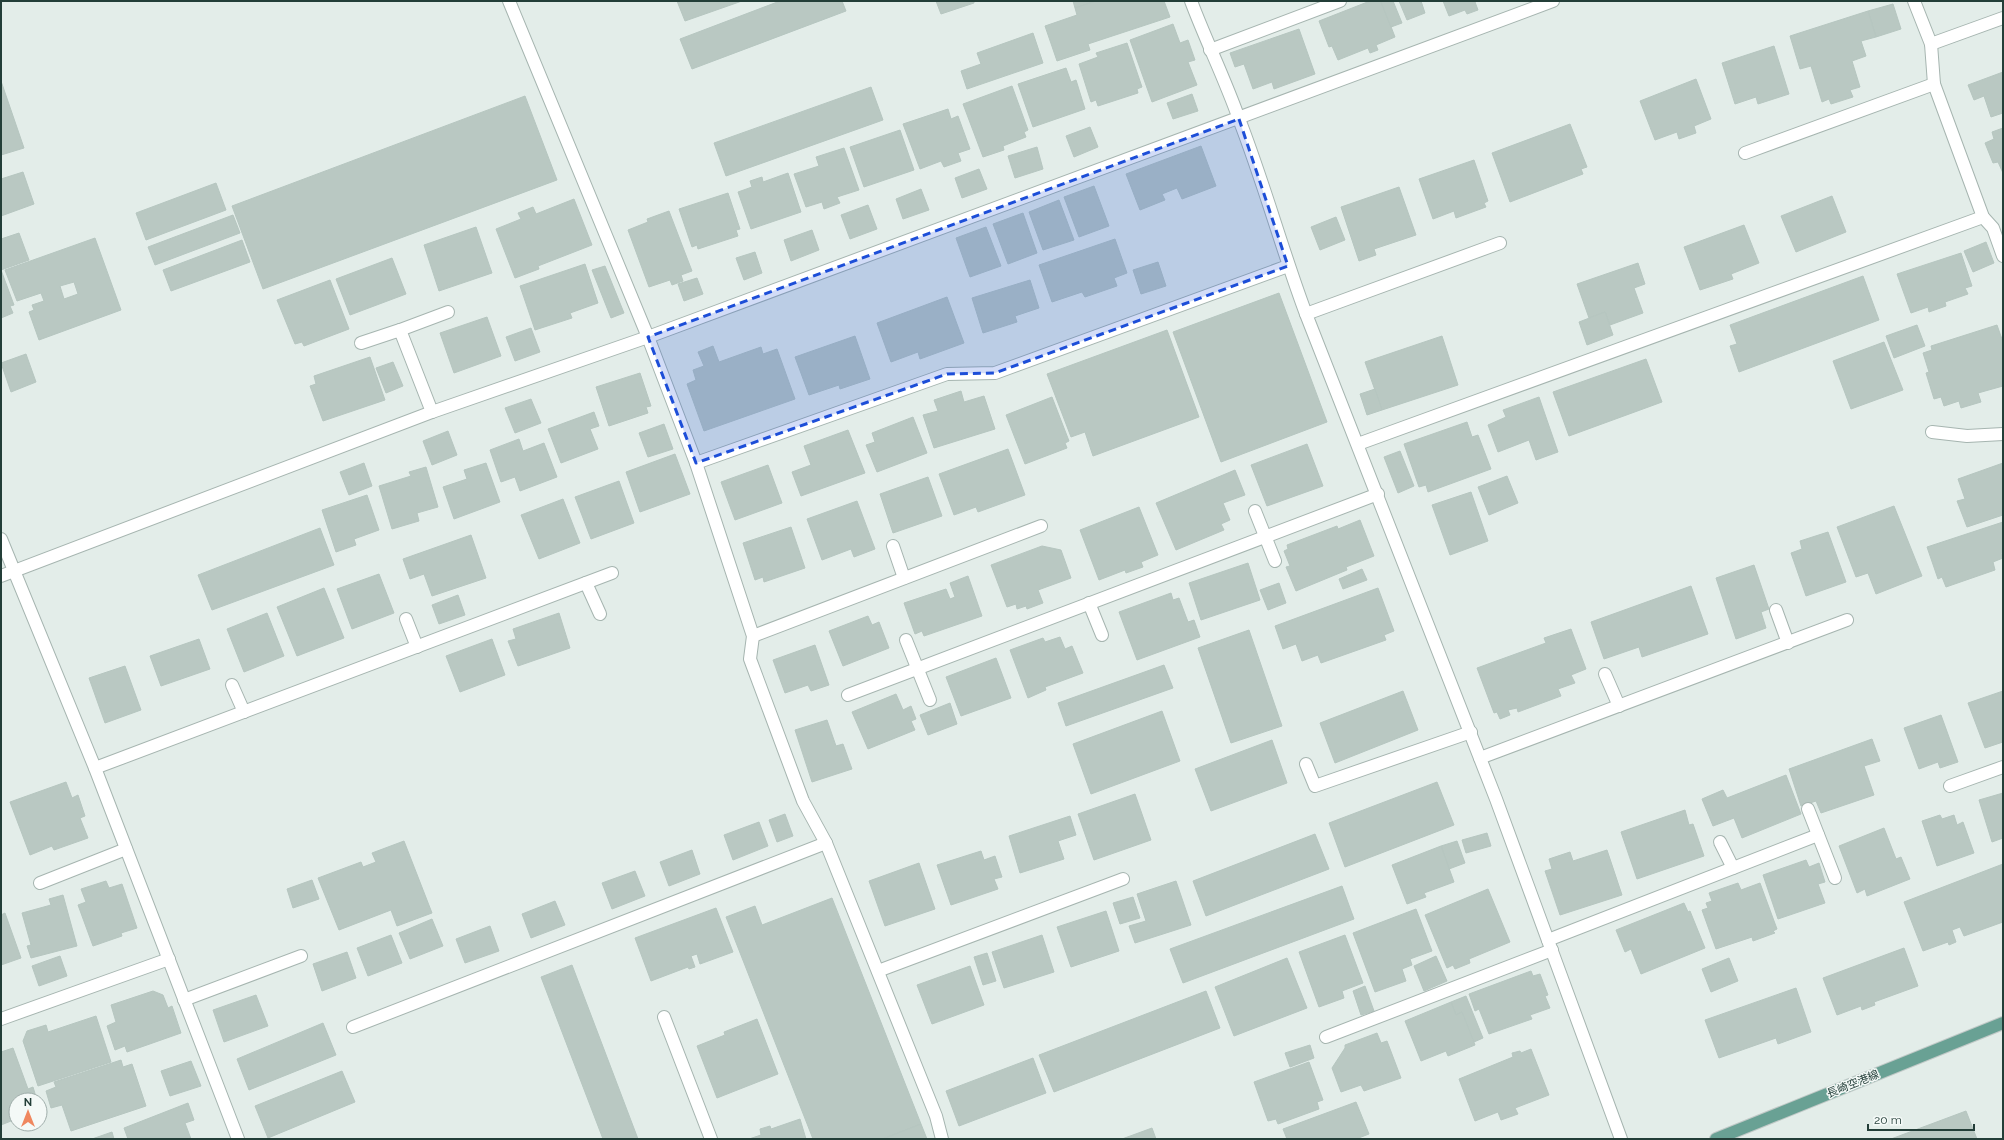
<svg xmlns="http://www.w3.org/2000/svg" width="2004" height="1140" font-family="Raleway,'Noto Sans JP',sans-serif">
	<rect width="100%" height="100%" fill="#e3ede9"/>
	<!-- building -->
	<g fill="#b9c8c2" stroke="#b6c6c0" fill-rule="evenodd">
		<polygon points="677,1 742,1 685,21"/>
		<polygon points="780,1 842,1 846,11 692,69 680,39"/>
		<polygon points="936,1 974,1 974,3 941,14"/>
		<polygon points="1073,1 1096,1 1075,8"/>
		<polygon points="1096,1 1164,1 1170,17 1088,44 1090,50 1057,61 1045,26 1077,15 1075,8"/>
		<polygon points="1370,1 1381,1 1395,37 1376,45 1378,50 1370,53 1368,48 1338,60 1332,46 1329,47 1319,21"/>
		<polygon points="1384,1 1393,1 1402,23 1391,27 1381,2"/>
		<polygon points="1399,1 1421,1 1425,13 1407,20"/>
		<polygon points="1443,1 1478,1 1475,2 1478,10 1467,14 1465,10 1449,16"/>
		<polygon points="1893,4 1901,29 1876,37 1868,11"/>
		<polygon points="1868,11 1876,37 1861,41 1866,56 1852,61 1860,87 1850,90 1853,97 1831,104 1829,99 1822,102 1811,66 1800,69 1790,36"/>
		<polygon points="1173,24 1180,43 1188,40 1195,60 1188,62 1197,85 1152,102 1130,40"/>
		<polygon points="1299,29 1315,74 1274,89 1272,82 1253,89 1244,64 1235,67 1230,53"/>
		<polygon points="1033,33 1043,63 967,89 961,71 981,64 977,53"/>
		<polygon points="1127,43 1142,87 1137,89 1138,93 1098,106 1096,100 1091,102 1079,64 1098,57 1096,53"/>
		<polygon points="1774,46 1789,94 1758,104 1756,97 1735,104 1722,63"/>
		<polygon points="1066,68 1071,82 1076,80 1085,109 1033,127 1018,84"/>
		<polygon points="2003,72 2003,113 1991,117 1984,96 1974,100 1968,85"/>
		<polygon points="1696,79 1711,119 1694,126 1696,133 1679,139 1677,132 1655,140 1640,101"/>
		<polygon points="1,81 24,148 1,155"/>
		<polygon points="1012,86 1028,130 1024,132 1026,137 1003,146 1004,150 983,157 963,104"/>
		<polygon points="871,87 883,120 726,176 714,143"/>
		<polygon points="1192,94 1198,111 1173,119 1167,103"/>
		<polygon points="525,96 557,180 263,289 232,206"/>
		<polygon points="948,109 951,119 958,116 970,149 958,153 961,161 944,167 941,161 920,169 903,124"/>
		<polygon points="1570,124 1587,167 1581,169 1583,174 1510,202 1492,153"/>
		<polygon points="1090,127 1098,147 1074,157 1066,136"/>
		<polygon points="2003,128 2003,173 1998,162 1993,163 1985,143 1994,139 1992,132"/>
		<polygon points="900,130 914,170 864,187 850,147"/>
		<polygon points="1201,146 1216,186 1182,199 1177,188 1162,194 1165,200 1140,210 1126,174"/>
		<polygon points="1037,147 1043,169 1015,178 1008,156"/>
		<polygon points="844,148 859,190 837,197 840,203 824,209 822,202 806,207 794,174 819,166 816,157"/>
		<polygon points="1474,160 1488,201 1484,203 1486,207 1456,218 1454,211 1433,219 1419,179"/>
		<polygon points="979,169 987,189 962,198 955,178"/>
		<polygon points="23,172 34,204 1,216 1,179"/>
		<polygon points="788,173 801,212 751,229 738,192 752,187 750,181 762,177 763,182"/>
		<polygon points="216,183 226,210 146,240 136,213"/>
		<polygon points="1094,186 1109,226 1079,237 1064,197"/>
		<polygon points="1399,187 1416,235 1374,249 1376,255 1359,261 1341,207"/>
		<polygon points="921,189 929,210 903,219 896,199"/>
		<polygon points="728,193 740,229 736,230 738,236 698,249 697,245 692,247 679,209"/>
		<polygon points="1832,196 1846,232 1796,252 1781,216"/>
		<polygon points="574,199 592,245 538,266 539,269 515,278 496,229 521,219 518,213 533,207 536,214"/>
		<polygon points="1059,200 1074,240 1043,250 1029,212"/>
		<polygon points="868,205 877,229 850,239 841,215"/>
		<polygon points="669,211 692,271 681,275 683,281 672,285 670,280 649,287 628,230 648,222 647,219"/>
		<polygon points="1023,213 1037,253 1008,264 993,224"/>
		<polygon points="233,215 240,233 155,265 148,247"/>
		<polygon points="1336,217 1345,240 1320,250 1311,227"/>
		<polygon points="1744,225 1759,263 1731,274 1733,279 1700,290 1684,247"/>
		<polygon points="476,227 492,273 439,291 424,245"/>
		<polygon points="986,227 1001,266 970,277 956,238"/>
		<polygon points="812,230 819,250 791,261 784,240"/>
		<polygon points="19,233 29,260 1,270 1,239"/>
		<path d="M95,238L121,310L39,340L29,312L34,310L32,305L44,301L41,293L17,301L5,270ZM74,282L78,294L64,299L60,286Z"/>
		<polygon points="1115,239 1127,273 1114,278 1117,286 1085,297 1082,292 1052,302 1039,265"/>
		<polygon points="242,240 250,262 171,291 163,270"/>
		<polygon points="1986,242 1994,263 1973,272 1964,251"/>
		<polygon points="755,252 762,273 744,280 736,258"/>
		<polygon points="1961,253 1972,286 1965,288 1968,294 1945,302 1946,306 1929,312 1928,307 1911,313 1897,274"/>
		<polygon points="392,258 406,294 350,315 336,279"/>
		<polygon points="1158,262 1166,286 1141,294 1133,270"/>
		<polygon points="1638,263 1645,284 1634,288 1643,313 1610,325 1605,312 1589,318 1577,284"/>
		<polygon points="585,264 598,303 570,313 572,318 535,330 520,286"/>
		<polygon points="605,266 624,313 611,318 592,270"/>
		<polygon points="1,270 14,305 10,306 13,313 1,318"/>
		<polygon points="1863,276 1879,320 1739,372 1730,346 1737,344 1730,325"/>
		<polygon points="697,278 703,294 684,301 678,284"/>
		<polygon points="330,280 349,329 304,346 302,342 295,344 277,300"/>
		<polygon points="1030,280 1039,308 1015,316 1017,322 983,333 972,298"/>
		<polygon points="1279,293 1327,422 1221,462 1173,332"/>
		<polygon points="947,297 964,343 920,359 918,352 891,362 877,323"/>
		<polygon points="1605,312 1613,335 1587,345 1579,322"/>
		<polygon points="487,317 501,356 454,373 440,333"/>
		<polygon points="1917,325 1925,346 1894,358 1886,336"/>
		<polygon points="1997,325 2003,342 2003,386 1978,393 1981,402 1961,408 1959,401 1944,406 1941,397 1934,399 1926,373 1929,372 1923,353 1932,350 1931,346"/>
		<polygon points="531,328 540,352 515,361 506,337"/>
		<polygon points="1167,330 1199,417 1093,456 1085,432 1071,437 1047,374"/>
		<polygon points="855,336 870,379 840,389 839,385 809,395 795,357"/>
		<polygon points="1442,336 1458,385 1382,410 1365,362"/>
		<polygon points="1884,342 1903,390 1851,409 1833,361"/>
		<polygon points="713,346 719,362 761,347 763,354 777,349 795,399 704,431 687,384 696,380 693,370 704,366 698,352"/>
		<polygon points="26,354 36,382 11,392 1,363"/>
		<polygon points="370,357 385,400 323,421 310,386 316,384 314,376"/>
		<polygon points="1646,359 1662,402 1569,436 1553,392"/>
		<polygon points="393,362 403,386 386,393 376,368"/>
		<polygon points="640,373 651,406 646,407 648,413 609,426 596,387"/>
		<polygon points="1375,389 1382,410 1367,415 1360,394"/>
		<polygon points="961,391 964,402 984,396 995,429 934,448 923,415 938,411 934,400"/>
		<polygon points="1052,397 1069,441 1065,443 1067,448 1025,464 1006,415"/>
		<polygon points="1539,397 1558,452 1536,460 1529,440 1498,452 1488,425 1506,417 1503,410"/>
		<polygon points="531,399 541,423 515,433 505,408"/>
		<polygon points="594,412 599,426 590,429 598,449 561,463 548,429"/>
		<polygon points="913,417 927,453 877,472 866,445 875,442 872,433"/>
		<polygon points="1467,422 1472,437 1478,435 1491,469 1428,492 1426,485 1419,487 1404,444"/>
		<polygon points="664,424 673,449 648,457 639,433"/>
		<polygon points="848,430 865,473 801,496 792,472 811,465 804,446"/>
		<polygon points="448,431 457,455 432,465 423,441"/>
		<polygon points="519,439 523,451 544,443 557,477 520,491 515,477 501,482 490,450"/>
		<polygon points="1307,444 1323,486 1267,506 1251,465"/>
		<polygon points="1008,449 1025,495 978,512 976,507 954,515 939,474"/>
		<polygon points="1400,451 1414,486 1398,493 1384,457"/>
		<polygon points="675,454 690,494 640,512 626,472"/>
		<polygon points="364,463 372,486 349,495 340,472"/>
		<polygon points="486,463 500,502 454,519 443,487 467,479 464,470"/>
		<polygon points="2003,463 2003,515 1967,527 1957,501 1965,499 1958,479"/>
		<polygon points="768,465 782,503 735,520 721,482"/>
		<polygon points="426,467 438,507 417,513 419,521 392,529 379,486 411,476 409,472"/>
		<polygon points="1235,470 1245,495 1223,503 1230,520 1221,524 1224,530 1176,550 1156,503"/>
		<polygon points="1507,476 1518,503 1489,515 1478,487"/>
		<polygon points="928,477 942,516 893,533 880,494"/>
		<polygon points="619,481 634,523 591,539 575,497"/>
		<polygon points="1471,492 1488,541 1450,555 1432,505"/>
		<polygon points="367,495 379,530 354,539 356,545 336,552 322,510"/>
		<polygon points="563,499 580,543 539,559 521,515"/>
		<polygon points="857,501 875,549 854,557 851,549 822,560 807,519"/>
		<polygon points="1894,506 1922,576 1876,594 1868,573 1856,577 1837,527"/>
		<polygon points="1139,507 1158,555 1141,562 1143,567 1126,573 1125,570 1099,580 1080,530"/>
		<polygon points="1360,520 1374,556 1346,567 1347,570 1296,591 1286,567 1290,566 1284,551 1288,549 1287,545 1337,526 1338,529"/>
		<polygon points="2003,522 2003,552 2001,553 2003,558 1993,562 1995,570 1946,587 1942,577 1938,579 1927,547"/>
		<polygon points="791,527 805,568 764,582 763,577 755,580 743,543"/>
		<polygon points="320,528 334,565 212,610 198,575"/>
		<polygon points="1828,532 1846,582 1806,596 1791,553 1802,549 1800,541"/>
		<polygon points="471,535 486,578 432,596 424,574 410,579 403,559"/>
		<polygon points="1042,546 1061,550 1071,578 1038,590 1043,603 1027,609 1026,606 1017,609 1016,604 1007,607 991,565"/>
		<polygon points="1248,563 1260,600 1201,620 1189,583"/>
		<polygon points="1754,565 1769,609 1761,612 1766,628 1736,639 1716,578"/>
		<polygon points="1362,569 1367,580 1343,589 1339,579"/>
		<polygon points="379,574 394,613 352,629 337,589"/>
		<polygon points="968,576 982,616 924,636 922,631 915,634 904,603 946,589 950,599 955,597 950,583"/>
		<polygon points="1279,583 1286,603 1268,610 1260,590"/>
		<polygon points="1691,586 1708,634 1642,657 1639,647 1604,659 1591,622"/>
		<polygon points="324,588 344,638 297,656 277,607"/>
		<polygon points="1378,588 1394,631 1384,635 1386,640 1321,663 1318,655 1302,661 1296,644 1283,649 1275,626"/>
		<polygon points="1171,593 1173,600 1179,598 1188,622 1194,620 1200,637 1137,660 1119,612"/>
		<polygon points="458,595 465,615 439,624 432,605"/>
		<polygon points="267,613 284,656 244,672 227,629"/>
		<polygon points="559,613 570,648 518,666 508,641 516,639 513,629"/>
		<polygon points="868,616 872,625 879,622 889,648 843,666 829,631"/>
		<polygon points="1571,629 1586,669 1571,675 1575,683 1558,689 1561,696 1518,712 1517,708 1508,710 1510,715 1500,719 1497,712 1494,713 1477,668 1546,643 1544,638"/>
		<polygon points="1249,630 1282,726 1231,743 1198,648"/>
		<polygon points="1060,637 1065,649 1072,646 1083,673 1045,687 1046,690 1028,698 1010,650 1043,638 1045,642"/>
		<polygon points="199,639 210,669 161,686 150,656"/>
		<polygon points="492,639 505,675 460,692 446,656"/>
		<polygon points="815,645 829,685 811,691 808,685 785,693 773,660"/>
		<polygon points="996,658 1011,698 961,716 946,677"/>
		<polygon points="1164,665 1173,688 1066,726 1058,703"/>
		<polygon points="125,666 141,710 105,723 89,678"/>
		<polygon points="1403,691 1418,730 1335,763 1320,723"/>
		<polygon points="2003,691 2003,742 1985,748 1968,703"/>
		<polygon points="896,694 903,710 911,706 916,719 911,721 915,730 868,749 852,712"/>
		<polygon points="950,703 957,724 928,735 920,715"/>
		<polygon points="1162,711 1180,761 1091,794 1073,744"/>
		<polygon points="1941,715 1958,762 1940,768 1938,762 1919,769 1904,728"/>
		<polygon points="827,720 836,746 843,744 852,769 812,782 795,730"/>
		<polygon points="1872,739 1880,761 1864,766 1874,795 1821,813 1816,801 1801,806 1789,769"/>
		<polygon points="1272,740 1287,783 1211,811 1195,769"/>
		<polygon points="1786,775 1801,814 1742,838 1734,818 1713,826 1702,799 1723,790 1727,798"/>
		<polygon points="66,782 72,798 78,795 85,816 80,818 88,838 54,850 52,846 30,855 10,802"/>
		<polygon points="1437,782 1454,825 1345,867 1329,823"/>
		<polygon points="2003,793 2003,838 1992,842 1979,800"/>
		<polygon points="1135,794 1151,840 1094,860 1078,814"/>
		<polygon points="1685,810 1689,825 1693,824 1704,856 1637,879 1621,832"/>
		<polygon points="785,814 793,836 777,842 769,820"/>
		<polygon points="1940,815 1942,819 1954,815 1957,825 1963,822 1974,853 1937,866 1922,821"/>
		<polygon points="1070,816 1076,835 1058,841 1064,859 1020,873 1009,836"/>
		<polygon points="759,822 768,846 733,860 724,835"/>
		<polygon points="1884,828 1896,859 1901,857 1910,879 1867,896 1865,889 1857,893 1839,846"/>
		<polygon points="1487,833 1491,846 1466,853 1462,840"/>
		<polygon points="1315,834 1329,869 1206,916 1193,881"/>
		<polygon points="404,841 432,913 397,926 391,910 339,930 318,878 361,862 363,867 376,862 372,853"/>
		<polygon points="1457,841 1465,863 1449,869 1441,846"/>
		<polygon points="1441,846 1454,882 1424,893 1426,897 1407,904 1392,865"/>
		<polygon points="692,850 700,874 669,886 660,862"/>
		<polygon points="1607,850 1622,895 1560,915 1545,871 1552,869 1549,859 1570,852 1573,861"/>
		<polygon points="981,851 984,860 995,856 1002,877 994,879 998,889 951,905 937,865"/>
		<polygon points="1806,860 1809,867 1819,863 1825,882 1818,884 1825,903 1778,919 1763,875"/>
		<polygon points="919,863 935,909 885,926 869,881"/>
		<polygon points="2003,864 2003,922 1964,936 1960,927 1952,930 1956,942 1949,945 1948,942 1923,951 1904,902"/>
		<polygon points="635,871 645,896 612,909 602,883"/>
		<polygon points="312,880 319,899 293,908 287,889"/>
		<polygon points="106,881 109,888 122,884 137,928 121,933 122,936 93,946 78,905 86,902 81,889"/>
		<polygon points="1176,881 1191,925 1135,943 1129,926 1146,921 1137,894"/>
		<polygon points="1738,883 1741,890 1760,883 1777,929 1773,931 1775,933 1753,941 1752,937 1716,949 1702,910 1708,908 1706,903 1712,901 1709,893"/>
		<polygon points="1342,886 1354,919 1183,983 1170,949"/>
		<polygon points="1488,889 1510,942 1469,959 1470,963 1455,969 1453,965 1447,968 1425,915"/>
		<polygon points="63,895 77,946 31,958 27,946 31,945 22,913 51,905 49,899"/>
		<polygon points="1133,897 1140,918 1120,924 1113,903"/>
		<polygon points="832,898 921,1124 883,1139 813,1139 726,917 755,906 762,925"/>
		<polygon points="555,901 565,925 531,938 522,914"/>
		<polygon points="1684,903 1688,912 1690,911 1705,948 1641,974 1631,949 1625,952 1616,930"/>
		<polygon points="716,908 733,952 700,964 697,954 691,956 695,967 689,969 688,967 651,981 635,938"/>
		<polygon points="1416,909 1432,951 1410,959 1412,965 1402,969 1406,981 1375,992 1353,933"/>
		<polygon points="1106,911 1119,951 1071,967 1057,927"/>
		<polygon points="5,913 21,958 1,965 1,915"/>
		<polygon points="432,919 443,946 410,959 399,933"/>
		<polygon points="490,926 499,951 465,963 456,939"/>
		<polygon points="391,935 402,963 368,976 357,948"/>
		<polygon points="1042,935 1054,972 1004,988 992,952"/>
		<polygon points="1345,935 1363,983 1342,991 1344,998 1319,1007 1299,952"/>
		<polygon points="1904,948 1918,986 1874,1002 1875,1005 1862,1010 1861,1006 1837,1015 1823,978"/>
		<polygon points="347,952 356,978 322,991 313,964"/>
		<polygon points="987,953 996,981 983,985 974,957"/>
		<polygon points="60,956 67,976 39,986 32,966"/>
		<polygon points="1436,956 1447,981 1424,991 1414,966"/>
		<polygon points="1287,958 1307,1008 1234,1036 1215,987"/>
		<polygon points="1729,958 1738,981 1711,992 1702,969"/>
		<polygon points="572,965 638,1139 603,1139 541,977"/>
		<polygon points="970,966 984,1005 932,1024 917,985"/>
		<polygon points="1531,971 1533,976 1540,974 1548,995 1545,996 1550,1008 1530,1015 1532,1019 1489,1034 1479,1009 1475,1011 1469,994"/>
		<polygon points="1365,986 1374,1011 1361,1015 1353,991"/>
		<polygon points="1796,988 1811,1032 1778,1044 1776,1038 1719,1058 1705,1020"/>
		<polygon points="153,991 163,995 168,1008 172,1006 181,1033 127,1052 125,1046 115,1050 107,1026 116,1022 111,1005"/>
		<polygon points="1206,991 1220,1028 1054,1092 1039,1055"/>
		<polygon points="256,995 268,1026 224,1042 213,1010"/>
		<polygon points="1466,996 1483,1038 1474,1042 1462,1012 1456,1015 1451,1002"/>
		<polygon points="1451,1002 1456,1015 1462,1012 1475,1045 1448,1056 1446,1051 1421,1061 1405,1021"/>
		<polygon points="96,1016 111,1062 38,1086 23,1041 27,1031 46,1025 48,1032"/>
		<polygon points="757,1019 778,1074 717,1098 697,1046 725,1035 724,1032"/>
		<polygon points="323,1023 336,1055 249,1090 237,1059"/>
		<polygon points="1377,1033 1381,1043 1387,1041 1401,1078 1364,1091 1361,1085 1341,1092 1332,1068 1345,1048 1345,1045"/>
		<polygon points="1310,1045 1314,1058 1290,1067 1285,1053"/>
		<polygon points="13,1048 28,1089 33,1087 37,1100 16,1100 16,1119 1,1125 1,1052"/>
		<polygon points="1531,1049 1549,1095 1515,1108 1518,1114 1501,1120 1498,1112 1475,1121 1459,1079 1513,1057 1512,1053 1520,1051 1521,1053"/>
		<polygon points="1033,1058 1046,1093 959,1126 946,1091"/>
		<polygon points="121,1060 123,1067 132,1064 146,1106 71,1131 62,1105 51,1108 46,1091 56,1087 54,1082"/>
		<polygon points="191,1061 201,1086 170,1096 161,1071"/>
		<polygon points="1309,1062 1323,1100 1317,1102 1319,1109 1278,1124 1276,1119 1268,1121 1254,1082"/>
		<polygon points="342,1071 355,1102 268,1138 255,1106"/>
		<polygon points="1356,1102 1369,1134 1356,1139 1287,1139 1283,1129"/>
		<polygon points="188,1103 194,1120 185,1123 191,1139 128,1139 124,1128"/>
		<polygon points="1966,1111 1977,1139 1891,1139"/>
		<polygon points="800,1119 806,1139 749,1139 761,1135 760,1129 770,1126 771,1129"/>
		<polygon points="921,1124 927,1139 883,1139"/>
		<polygon points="1152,1128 1156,1139 1122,1139"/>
		<polygon points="112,1132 114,1139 92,1139"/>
	</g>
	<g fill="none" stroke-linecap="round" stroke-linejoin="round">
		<!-- minor casing -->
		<g stroke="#a6b5b0" stroke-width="14">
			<g id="minor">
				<polyline points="509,1 648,337 696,463 753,636 750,659 803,801 826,843 936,1116 942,1139"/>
				<path d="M1191,1C1206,41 1225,79 1239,119C1264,183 1282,250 1306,314L1496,799L1621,1139"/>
				<polyline points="1914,1 1931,44 1934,84 1983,217 1993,228 2003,256"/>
				<polyline points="1931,44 2003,18"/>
				<polyline points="1210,50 1340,1"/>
				<polyline points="1745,153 1934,84"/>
				<polyline points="1306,314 1500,243"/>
				<polyline points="400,330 448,312"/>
				<polyline points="361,343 400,330 432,412"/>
				<polyline points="1932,432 1967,436 2003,434"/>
				<polyline points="1358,444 1983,217"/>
				<polyline points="696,463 947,374 995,373 1288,266"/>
				<polyline points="1255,511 1275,561"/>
				<polyline points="1,539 95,768 238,1139"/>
				<polyline points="893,546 904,578"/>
				<polyline points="1,576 432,412 648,337 1553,1"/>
				<polyline points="586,583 600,614"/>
				<polyline points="1089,603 1102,635"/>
				<polyline points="1776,610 1788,643"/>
				<polyline points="406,619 417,647"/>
				<polyline points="753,636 1041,526"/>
				<polyline points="906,640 930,700"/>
				<polyline points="1605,674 1619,706"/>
				<polyline points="232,685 244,712"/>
				<polyline points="848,695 1378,494"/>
				<polyline points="1480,758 1847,620"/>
				<polyline points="1306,764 1315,786 1471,732"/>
				<polyline points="95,768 612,573"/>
				<polyline points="1950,786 2003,767"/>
				<polyline points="1808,809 1835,878"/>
				<polyline points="1720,842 1733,868"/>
				<polyline points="40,883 126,849"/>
				<polyline points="1548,940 1818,835"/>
				<polyline points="878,971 1123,879"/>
				<polyline points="184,1000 301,956"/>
				<polyline points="664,1017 711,1139"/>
				<polyline points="1,1019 169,959"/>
				<polyline points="353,1027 826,843"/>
				<polyline points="1326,1037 1552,950"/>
			</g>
		</g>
		<!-- major casing -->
		<g stroke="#c1c9c7" stroke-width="14">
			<polyline id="major" points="1716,1139 2003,1023"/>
		</g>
		<!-- minor -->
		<use href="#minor" stroke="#fff" stroke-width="12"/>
		<!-- major -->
		<use href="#major" stroke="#69a194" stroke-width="12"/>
	</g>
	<!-- marked area -->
	<path fill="#1d4ed8" fill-opacity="0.2" stroke="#1d4ed8" stroke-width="3" stroke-dasharray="8 5" stroke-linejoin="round" d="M1239,119L1288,266L995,373L947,374L696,463L648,337Z"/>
	<g text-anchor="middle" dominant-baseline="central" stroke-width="3" stroke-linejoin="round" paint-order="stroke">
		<!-- street labels -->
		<g font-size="11" fill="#233e38" stroke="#f4f9f7">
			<text transform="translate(1853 1084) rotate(-22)">長崎空港線</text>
		</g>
	</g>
	<!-- border -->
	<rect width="2004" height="1140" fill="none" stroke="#233e38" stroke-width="4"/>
	<!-- north arrow -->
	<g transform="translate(28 1112)"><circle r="19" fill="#f4f9f7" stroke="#a0aeab"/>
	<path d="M0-3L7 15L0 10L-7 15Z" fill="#ef875f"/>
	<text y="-6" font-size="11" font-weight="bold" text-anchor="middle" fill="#233e38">N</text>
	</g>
	<!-- scale -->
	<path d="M1868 1124v6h106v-6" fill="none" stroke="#233e38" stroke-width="2"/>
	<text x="1874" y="1124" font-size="12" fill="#233e38" stroke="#f4f9f7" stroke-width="3" paint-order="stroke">20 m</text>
</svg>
